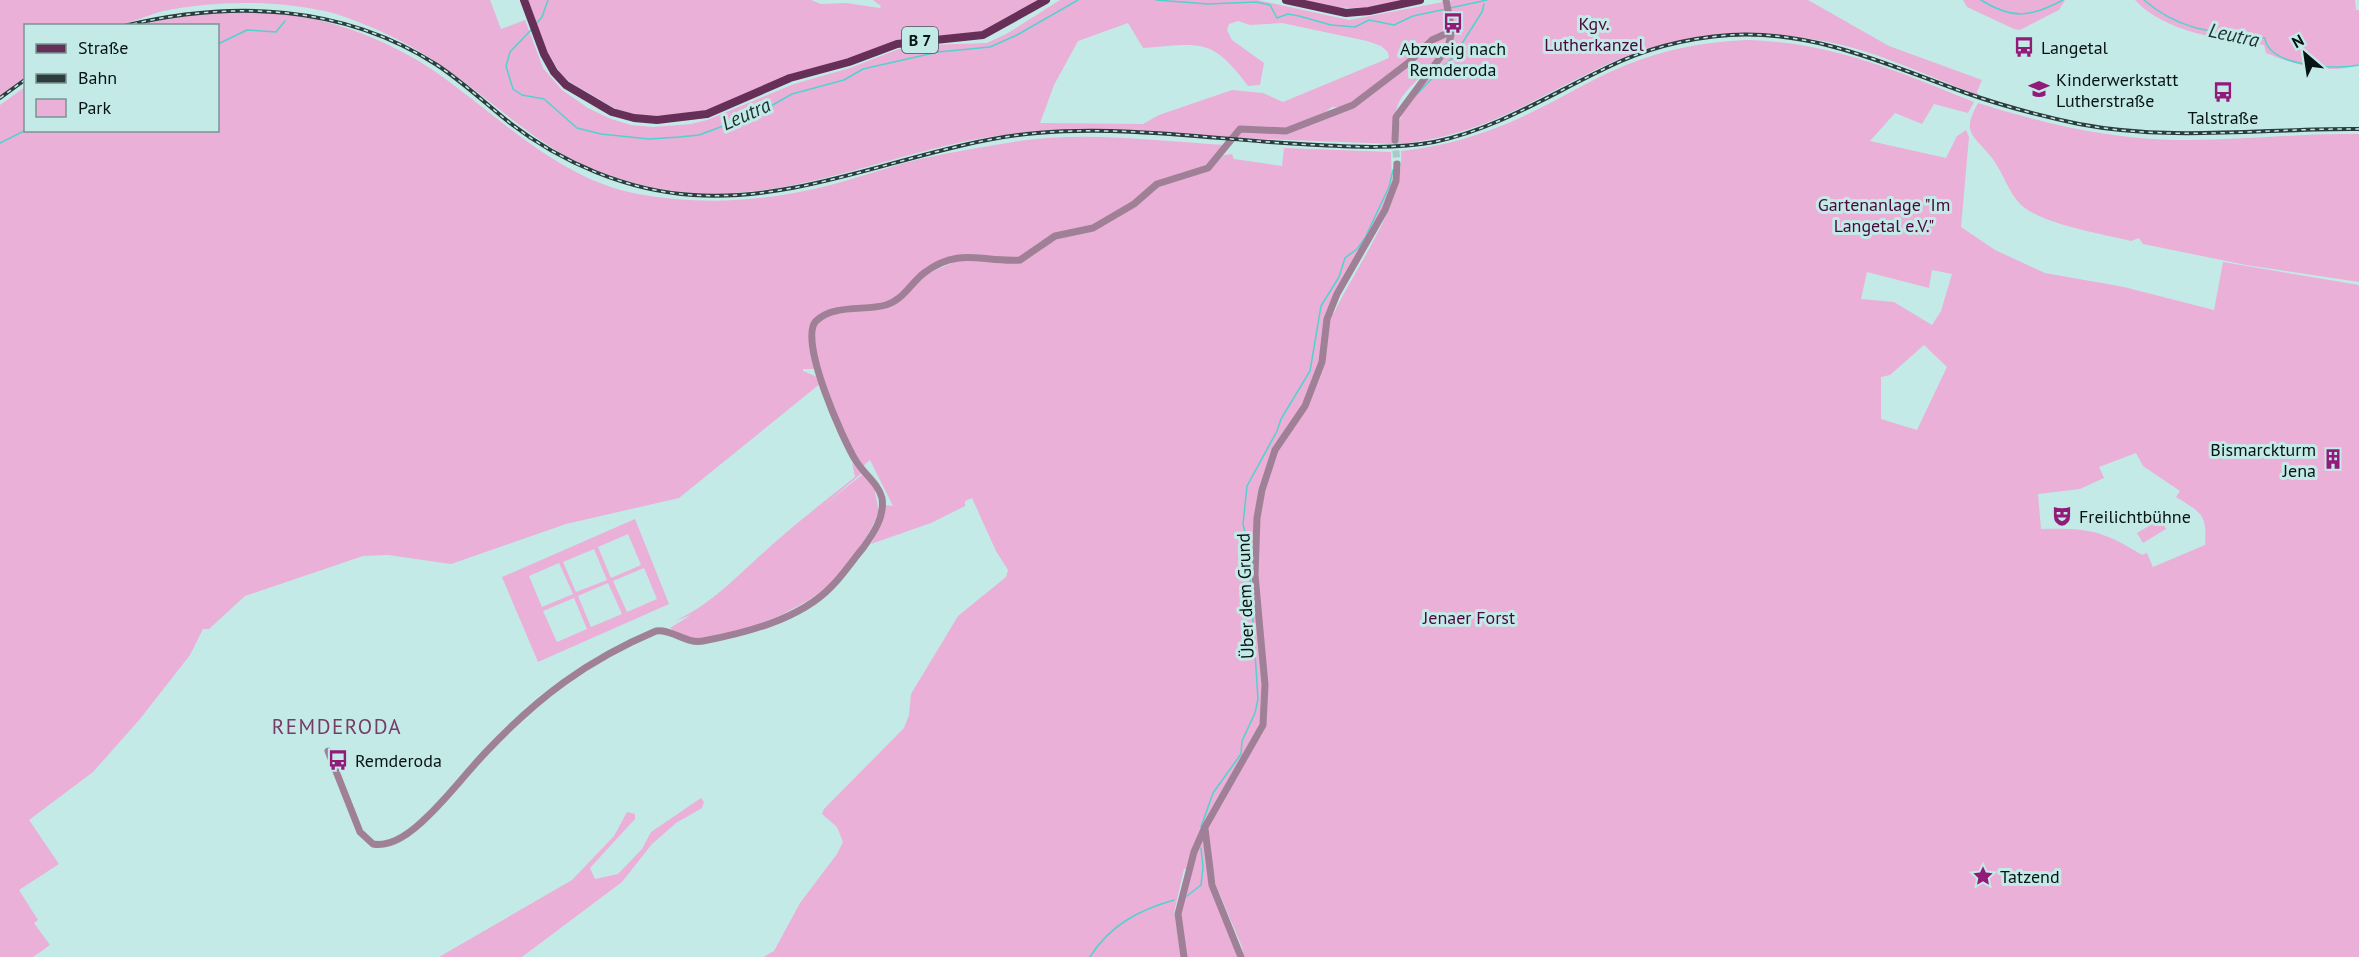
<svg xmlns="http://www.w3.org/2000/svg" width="2359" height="957" font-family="'PT Sans',sans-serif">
	<rect width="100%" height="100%" fill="#c4eae8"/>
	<!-- green -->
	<g fill="#eab0d7" fill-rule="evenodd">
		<path d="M0,0H490L501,29L525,20L543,68L562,90L588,108L611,119L631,125L653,127L691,124L707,120L794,84L850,68L899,49L927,45L987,43L1008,33L1060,0H1258L1349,20L1443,2L1449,24L1446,30L1375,89L1344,107H1332L1320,116L1290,129L1248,126L1230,138C1149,132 1065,123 983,138C886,155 792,200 691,193C648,190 596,174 559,152C519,128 484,95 446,69C412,44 373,26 333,13C278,0 218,0 163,11C149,15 135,21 121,25C100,30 49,25 26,26L25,77L0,96ZM1238,21L1250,25L1282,23L1367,41L1381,46L1388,52L1389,58L1283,102L1263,93L1232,90L1159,115L1143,124L1040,123L1054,85L1078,41L1128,23L1143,48C1200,44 1211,36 1248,86L1260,85L1264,63L1232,40L1227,30L1229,24Z"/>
		<polygon points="527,0 811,0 821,4 846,3 880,8 881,6 873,0 1040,0 983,33 910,38 707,111 657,116 635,115 614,108 570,82 560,73 548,53"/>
		<path d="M1303,0H1407C1364,9 1346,12 1303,0Z"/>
		<path d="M1453,0H1808L1889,46L1982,80L1977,92L1978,95C1929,77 1880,52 1828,42C1748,26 1667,34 1593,71C1523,105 1481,135 1399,144C1390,82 1471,78 1449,1Z"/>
		<polygon points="1963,0 2065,0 2059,10 2020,30 2014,29 1967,7"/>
		<path d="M2135,0H2355L2356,10H2359V64C2330,76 2293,64 2266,53L2264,45C2220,39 2166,33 2135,0Z"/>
		<path d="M225,9C302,9 376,30 440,75C502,119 559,179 638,194C698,205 759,202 818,188C854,180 889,166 925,158C956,151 988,146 1019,141C1087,131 1158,141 1226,145L1207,166L1168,178L1098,224L1054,234L1038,243L1023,257L1005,258L976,254L955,257L937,263L887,303L839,309L813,323L809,332L815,369H803V371L815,376L821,383L679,498L566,524L451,564L388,555L363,556L245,596L209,629H203L190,655L140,719L93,772L29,820L59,864L19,890L38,920L34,923L50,945L33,957H0V105L25,87L26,130H218V26L141,25L193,13Z"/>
		<path d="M1448,34C1444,65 1413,77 1399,102C1393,115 1394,130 1394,144L1235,138L1238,132L1281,133L1353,106L1426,47Z"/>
		<path d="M1746,40C1832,42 1896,71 1974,102L1968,113L1934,104L1922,124L1895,113L1870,141L1946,158L1957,136L1966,130L1969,137L1961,227L1995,250L2045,273L2124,287L2214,310L2223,262L2359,285V957H1244L1242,947L1216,885L1212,865H1208L1239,957H1186L1178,922L1191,868L1184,869L1174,913L1181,957H763L774,951L800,903L837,854L843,842L837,827L822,814L824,809L904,728L909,715L911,694L958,616L1006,577L1008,570L996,551L972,498L965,501V506L931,523L871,544L882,523L885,505L893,506L870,460L862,467C841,433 809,364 816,325L824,318L840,313L883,307L924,275L957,261L969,258L1014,262L1055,237L1081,233L1153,188L1214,165L1224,155L1232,154L1234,159L1282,166L1284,148L1391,152L1392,181L1384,208L1327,312L1334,313C1356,266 1405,203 1401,151C1447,146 1490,133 1532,112C1564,97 1593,78 1626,65C1665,49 1705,42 1746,40ZM1932,270L1952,274L1941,311L1932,325L1894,302L1861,299L1867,272L1929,288ZM1924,345L1947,367L1917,430L1881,419V377L1890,375ZM2136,453L2143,466L2180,491L2176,497C2202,513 2207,514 2205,545L2153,567L2147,553L2142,555C2101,530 2089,528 2041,529L2038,494L2080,489L2104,478L2099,467Z"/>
		<path d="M1978,103C2042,123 2108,139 2176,140C2237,141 2298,133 2359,134V282L2246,265L2143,244L2139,238L2131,241C2102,234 2042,224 2021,205C2008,192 2003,172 1992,158C1973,134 1961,134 1978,103Z"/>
		<path d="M852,463L862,473L823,506L863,474L874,487L879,512C868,538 850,563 830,584C806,608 733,639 700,639C688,639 680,634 670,628L691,615L675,621C714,603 741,572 773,544C799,521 827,499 855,477Z"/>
		<path d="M635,519L669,604L538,662L502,577ZM628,534L641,565L611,578L598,547ZM594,549L607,580L576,592L563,562ZM559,563L573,594L542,607L529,576ZM644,568L657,599L627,612L613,581ZM608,583L622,614L591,627L578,596ZM574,598L587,629L557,642L543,611Z"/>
		<polygon points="2161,519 2166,529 2143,543 2137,533"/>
		<polygon points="701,798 704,802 702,808 676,823 652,844 622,882 522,957 439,957 572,880 614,836 627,812 635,814 635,819 590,868 595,879 618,874 642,849 651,832"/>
	</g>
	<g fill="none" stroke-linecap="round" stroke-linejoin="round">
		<!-- stream -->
		<g stroke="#51d2ce" stroke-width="1.5">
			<polyline points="1156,0 1208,4 1256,2 1270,5 1277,18 1288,14 1299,16 1331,25 1355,27 1369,20 1394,25 1413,16 1446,9"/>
			<path d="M1981,0C2013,20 2031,17 2063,0"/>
			<path d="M2144,0C2182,33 2218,32 2265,38C2268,67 2338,70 2359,65"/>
			<polyline points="1450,8 1487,0"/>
			<polyline points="536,24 542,17 548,0"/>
			<polyline points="531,30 510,52 506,66 513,89 522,95 544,99 577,128 601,134 649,139 679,137 699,135 726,125 769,107 792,94 844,80 863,69 938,52 990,47 1017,35 1078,0"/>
			<polyline points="218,44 247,30 276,32 285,21"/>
			<polyline points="1414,97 1454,56 1482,12 1484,4"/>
			<polyline points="0,143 26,130"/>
			<polyline points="1201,827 1213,793 1241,754 1242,741 1255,713 1258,699 1248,545 1243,524 1247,486 1277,431 1281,419 1310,371 1321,306 1339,277 1345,258 1357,249 1365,238 1389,187 1393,170"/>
			<polyline points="1187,896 1201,885 1203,867 1201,848"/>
			<path d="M1090,957C1110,925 1139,910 1174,900"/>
		</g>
		<!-- tertiary-tunnel -->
		<polyline stroke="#a8cac8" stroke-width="7" stroke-dasharray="7 3.5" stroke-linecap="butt" points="1395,140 1397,164"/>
		<!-- tertiary -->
		<g stroke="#a08096" stroke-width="7">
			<polyline points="1395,140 1396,117 1448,47 1452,31 1446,0"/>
			<path d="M328,751L360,832L373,844C393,848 415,829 428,816C449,796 466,773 486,752C537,698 587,660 656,631C673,629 685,644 703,641C746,633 800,619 831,587C843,575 852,561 863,548C873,534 885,517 882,498C878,483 864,474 856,461C843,440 798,340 816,321C833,304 865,311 886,305C903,300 911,283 924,273C959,246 984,263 1020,260L1055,236L1093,228L1134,204L1157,184L1208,168L1240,129L1286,131L1353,105L1408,63L1432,40L1452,31"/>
			<polyline points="1205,829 1212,885 1241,957"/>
			<polyline points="1184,957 1178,914 1194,852 1205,827 1263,725 1265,685 1255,575 1257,518 1262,490 1275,450 1305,406 1322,362 1327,319 1337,294 1385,210 1396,181 1397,164"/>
		</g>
		<!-- primary -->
		<g stroke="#662f57" stroke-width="8">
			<polyline points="524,0 544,54 554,72 566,85 612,112 634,118 657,120 707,114 790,78 849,62 897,44 983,35 1046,0"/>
			<polyline points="1286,0 1346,13 1369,11 1420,0"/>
		</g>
		<!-- rail casing -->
		<g stroke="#2b3d3d" stroke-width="4">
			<g id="rail">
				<path d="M124,26C231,0 342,4 437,65C463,82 486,104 510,123C562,163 628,191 693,195C811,203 921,143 1037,133C1130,125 1225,141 1318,145C1357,147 1396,149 1434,142C1497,129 1549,95 1606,68C1644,49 1687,38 1730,35C1815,30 1888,65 1966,93C2003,106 2041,116 2079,124C2173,142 2265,128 2359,129"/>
				<polyline points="0,98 26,79"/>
			</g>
		</g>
		<!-- rail -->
		<use href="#rail" stroke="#c4eae8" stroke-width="1.5" stroke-dasharray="4.5" stroke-linecap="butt"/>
	</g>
	<!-- icons -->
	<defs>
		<g id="bus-bare" transform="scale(1.62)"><path d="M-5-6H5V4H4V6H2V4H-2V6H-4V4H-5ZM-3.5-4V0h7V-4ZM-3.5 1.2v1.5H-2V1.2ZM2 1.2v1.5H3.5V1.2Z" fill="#921b79" stroke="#c4eae8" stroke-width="2.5" paint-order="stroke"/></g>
		<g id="school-bare" transform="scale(1.62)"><path d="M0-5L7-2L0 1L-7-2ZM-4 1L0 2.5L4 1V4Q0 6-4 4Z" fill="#921b79" stroke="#c4eae8" stroke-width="2.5" paint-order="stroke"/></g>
		<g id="building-bare" transform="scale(1.62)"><path d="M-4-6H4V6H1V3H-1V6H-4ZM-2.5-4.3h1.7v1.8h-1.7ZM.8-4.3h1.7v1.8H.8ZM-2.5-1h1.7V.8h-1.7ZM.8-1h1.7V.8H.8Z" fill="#921b79" stroke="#c4eae8" stroke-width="2.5" paint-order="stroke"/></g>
		<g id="theatre-bare" transform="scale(1.62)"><path d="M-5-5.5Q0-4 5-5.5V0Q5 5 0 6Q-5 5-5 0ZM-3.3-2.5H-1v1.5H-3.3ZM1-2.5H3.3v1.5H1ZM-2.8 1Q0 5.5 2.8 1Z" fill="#921b79" stroke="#c4eae8" stroke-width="2.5" paint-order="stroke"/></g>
		<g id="sight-bare" transform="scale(1.62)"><path d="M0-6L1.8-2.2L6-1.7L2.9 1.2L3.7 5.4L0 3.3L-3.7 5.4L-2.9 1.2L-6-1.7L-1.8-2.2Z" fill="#921b79" stroke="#c4eae8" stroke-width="2.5" paint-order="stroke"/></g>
	</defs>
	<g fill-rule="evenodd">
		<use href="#bus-bare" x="1453" y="23"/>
		<use href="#bus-bare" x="2024" y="47"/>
		<use href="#school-bare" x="2039" y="89"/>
		<use href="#bus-bare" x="2223" y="92"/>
		<use href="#building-bare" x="2333" y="459"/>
		<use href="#theatre-bare" x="2062" y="516"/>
		<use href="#bus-bare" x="338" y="760"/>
		<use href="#sight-bare" x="1983" y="876"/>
	</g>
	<g text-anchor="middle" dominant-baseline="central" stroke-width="6" stroke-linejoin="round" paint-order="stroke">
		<!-- shield labels -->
		<rect fill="#c4eae8" stroke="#405454" stroke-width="1.5" x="902" y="27" width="36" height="26" rx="4.5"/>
		<g font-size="16" font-weight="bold" fill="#071414">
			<text x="920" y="40">B 7</text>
		</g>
		<!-- park labels -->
		<g font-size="18" fill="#4b083d" stroke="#c4eae8">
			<text x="1594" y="23">Kgv.<tspan x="1594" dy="21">Lutherkanzel</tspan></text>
			<text x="1884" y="204">Gartenanlage "Im<tspan x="1884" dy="21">Langetal e.V."</tspan></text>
			<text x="1469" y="617">Jenaer Forst</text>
		</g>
		<!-- poi labels -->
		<g font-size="18" fill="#071414" stroke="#c4eae8" text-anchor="start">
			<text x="2041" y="47">Langetal</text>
			<text x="1453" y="48" text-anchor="middle">Abzweig nach<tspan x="1453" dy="21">Remderoda</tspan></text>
			<text x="2056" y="79">Kinderwerkstatt<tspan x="2056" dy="21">Lutherstraße</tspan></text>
			<text x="2223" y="117" text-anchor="middle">Talstraße</text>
			<text x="2316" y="449" text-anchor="end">Bismarckturm<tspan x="2316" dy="21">Jena</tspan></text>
			<text x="2079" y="516">Freilichtbühne</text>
			<text x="355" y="760">Remderoda</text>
			<text x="2000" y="876">Tatzend</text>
		</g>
		<!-- street labels -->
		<g font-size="18" fill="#071414" stroke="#c4eae8">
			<text transform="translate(1245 596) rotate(-92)">Über dem Grund</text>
		</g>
		<!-- water labels -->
		<g font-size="20" font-style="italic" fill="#1b3231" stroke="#c4eae8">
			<text transform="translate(2234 35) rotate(12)">Leutra</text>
			<text transform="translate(746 114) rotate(-24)">Leutra</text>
		</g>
		<!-- quarter labels -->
		<g font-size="21" letter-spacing="1.5" fill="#763b66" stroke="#c4eae8">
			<text x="337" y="726">REMDERODA</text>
		</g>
	</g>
	<!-- legend -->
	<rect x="24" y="24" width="195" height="108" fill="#c4eae8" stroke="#789493" stroke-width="1.5"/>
	<rect x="36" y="44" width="30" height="9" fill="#662f57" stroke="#789493" stroke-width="1.5"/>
	<text x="78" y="54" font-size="18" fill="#071414">Straße</text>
	<rect x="36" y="74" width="30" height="9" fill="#2b3d3d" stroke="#789493" stroke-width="1.5"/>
	<text x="78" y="84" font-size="18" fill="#071414">Bahn</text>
	<rect x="36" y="99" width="30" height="18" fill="#eab0d7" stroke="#789493" stroke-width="1.5"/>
	<text x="78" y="114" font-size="18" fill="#071414">Park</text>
	<!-- north arrow -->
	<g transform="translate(2305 54) rotate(331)" stroke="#c4eae8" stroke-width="4.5" paint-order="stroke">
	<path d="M0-4.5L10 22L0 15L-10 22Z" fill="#071414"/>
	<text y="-9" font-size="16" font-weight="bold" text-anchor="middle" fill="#071414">N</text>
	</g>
</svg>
